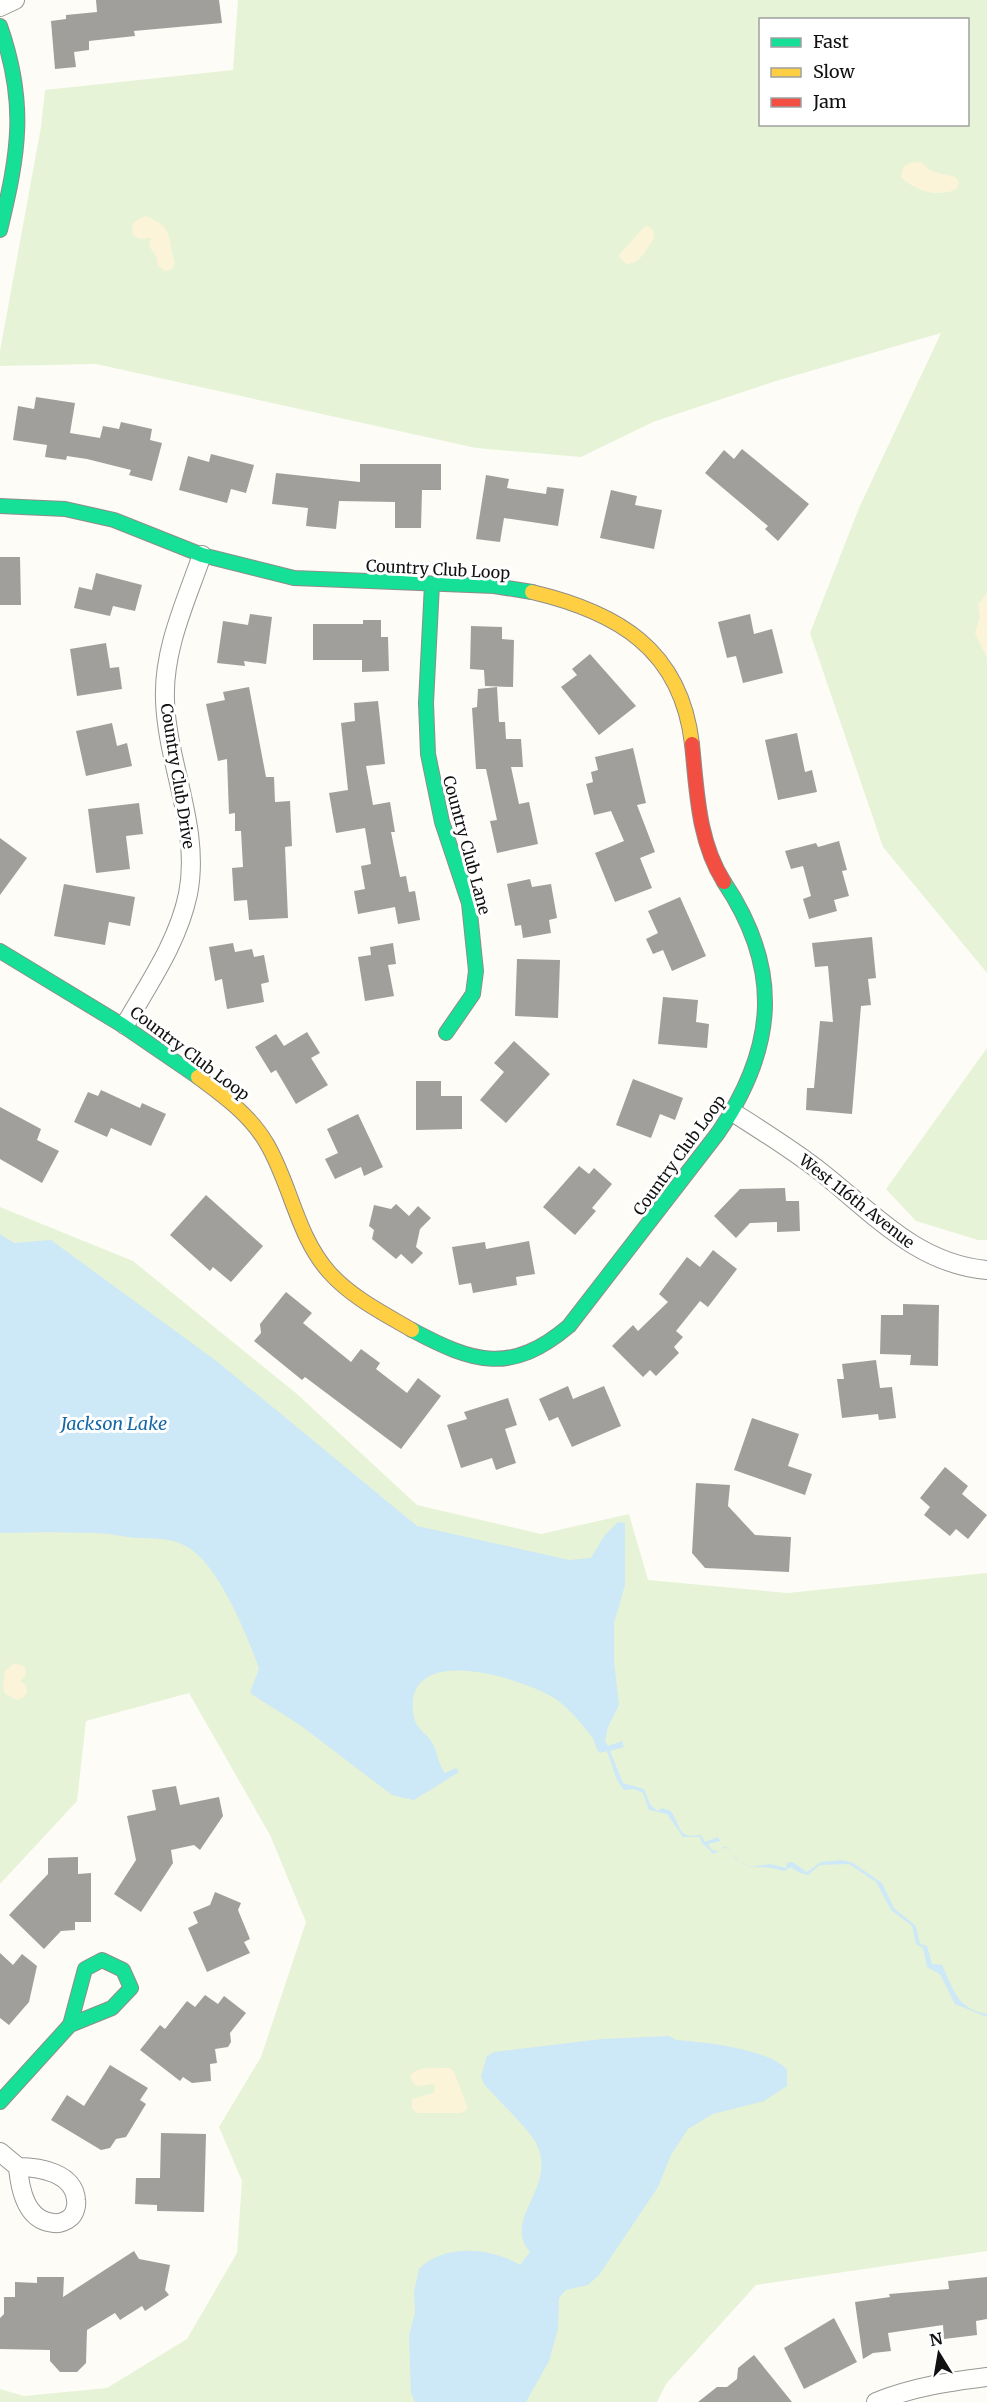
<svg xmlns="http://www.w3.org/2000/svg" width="987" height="2402" font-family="Merriweather,serif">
	<rect width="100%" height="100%" fill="#fdfcf7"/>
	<!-- green -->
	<g fill="#e7f3d7" fill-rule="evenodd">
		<path d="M238,0H987V973L883,847L810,633L859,508L941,333L776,381L653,422L581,457L476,448L96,364L0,366V351L41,127L45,90L233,70ZM760,20H968V124H760Z"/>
		<polygon points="987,1048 987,1240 978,1240 916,1221 886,1189"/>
		<polygon points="0,1207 133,1261 297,1394 417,1505 541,1534 629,1514 648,1580 787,1593 987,1573 987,2251 756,2285 666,2384 657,2402 0,2402 0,2389 24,2396 107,2388 187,2339 237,2253 242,2181 219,2127 261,2057 306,1922 270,1835 189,1693 86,1721 77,1801 0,1884"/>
	</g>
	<!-- sand -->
	<g fill="#fcf4d9">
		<path d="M921,162L931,171L955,177L959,182L957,189C939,198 915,191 901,177L903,167L910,163Z"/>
		<path d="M145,216C175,227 167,238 175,264L171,270L165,271L158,266L157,258L149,246L151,238L139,239L132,234L133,223Z"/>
		<path d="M646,225L653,230L654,238C647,249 639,265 626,264L618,256Z"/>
		<polygon points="987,592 987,658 975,633 980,617 978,605"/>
		<polygon points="15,1663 25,1667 25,1677 20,1681 26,1685 27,1692 23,1698 17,1700 5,1694 3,1687 5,1671"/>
		<path d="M450,2068L454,2072L468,2109L461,2113H417L412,2109V2099L434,2093L435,2087L433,2084L420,2086L413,2084L410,2076C417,2065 437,2068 450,2068Z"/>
	</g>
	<!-- water -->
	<g fill="#cde8f7">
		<path d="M0,1234L14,1243L51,1240L219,1363L417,1526L569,1560L591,1558L604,1536L618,1522L625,1523V1585L614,1623V1661L619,1705L608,1727L605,1741L608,1746L622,1741L624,1747L610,1751L623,1783L644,1789L650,1804L657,1811L662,1808L671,1811C682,1828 677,1839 701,1835L705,1842L718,1837L720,1841L708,1844L711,1849L718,1852L723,1847H727L736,1859L750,1867L770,1864L786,1868L787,1863L792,1862L807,1872L821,1862L842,1860L853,1863L882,1883L894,1908L916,1926L920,1944L927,1946L932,1964L942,1965C954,1990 956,2008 987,2014V2017L955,2004L940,1974L927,1967L923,1948L916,1944L912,1926L891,1910L876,1882L849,1864L820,1865L808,1875L798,1872L791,1867L784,1871C753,1861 752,1878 727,1848H723L714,1854L702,1843L700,1837H683L667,1814L649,1810L643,1793L634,1789L624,1790L617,1780L607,1751L600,1753C595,1749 596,1743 592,1737C583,1725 567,1706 554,1698C520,1677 399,1640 414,1718C416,1728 428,1735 433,1744C438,1754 438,1764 445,1773L456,1768L459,1772L414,1800L392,1795L300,1725L253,1695L250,1692L259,1669C249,1638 218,1565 189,1548C171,1537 157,1539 137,1538C123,1537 109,1533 96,1533C64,1532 32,1532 0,1533Z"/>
		<path d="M669,2036L676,2040C704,2042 770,2049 787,2070V2086L764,2101L713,2114L688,2129L671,2155L658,2187L599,2275L588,2285L566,2290L559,2298L558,2329L549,2361L526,2402H415L411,2393L409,2335L415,2313L414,2292L419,2269C445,2243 492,2248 520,2265L530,2252C501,2219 559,2187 536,2143C529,2129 496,2098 484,2084L481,2076L487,2056L494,2052L602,2039Z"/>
	</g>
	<!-- building -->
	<g fill="#a19f9c">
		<polygon points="96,0 219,0 222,23 134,31 135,36 89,41 89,50 74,52 76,67 55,69 51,21 66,19 66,15 97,12"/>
		<polygon points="36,397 75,403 70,433 100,438 103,426 119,429 121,422 152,429 150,440 162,443 152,481 129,475 131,470 87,459 67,456 66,460 45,457 47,445 13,440 18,406 34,409"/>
		<polygon points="742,449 809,504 778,541 765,529 768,526 705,473 724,450 734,459"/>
		<polygon points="211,454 254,465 246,493 231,489 227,503 179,490 188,456 209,462"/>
		<polygon points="360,464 441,464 441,490 422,490 421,528 395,528 395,502 339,501 336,529 306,526 308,508 272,504 276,473 360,482"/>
		<polygon points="486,475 509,479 507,488 546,494 547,487 564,489 558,526 504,518 500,542 476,539"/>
		<polygon points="611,490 637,496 635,505 662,510 654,549 600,538"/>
		<polygon points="0,557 20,557 21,605 0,605"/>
		<polygon points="96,573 142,585 135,611 113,606 110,616 74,608 79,587 92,590"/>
		<polygon points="250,614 272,617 266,664 244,661 245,666 217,663 223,621 248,625"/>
		<polygon points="750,614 754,634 772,629 783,673 743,683 736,656 727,658 718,622"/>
		<polygon points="363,620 381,620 381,637 388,637 389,671 362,672 362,660 313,660 313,624 363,624"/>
		<polygon points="471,626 502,627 502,639 514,640 513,687 485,686 484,670 470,669"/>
		<polygon points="106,643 110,668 119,667 122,689 77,696 70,649"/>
		<polygon points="590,654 636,706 599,735 561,687 577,675 572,669"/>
		<polygon points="249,687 266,777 274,777 275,802 290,801 292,846 285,847 288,918 249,920 247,900 234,901 232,868 243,867 241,831 235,831 235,813 229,814 227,759 218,761 206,704 225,700 223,692"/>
		<polygon points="497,687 499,722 505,722 506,739 521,739 523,767 511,767 519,804 529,802 538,844 497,853 490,821 497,820 486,769 476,769 472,708 477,707 478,689"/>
		<polygon points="378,701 385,764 366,766 373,805 390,802 395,832 391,832 400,877 406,876 409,892 415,891 420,920 398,924 395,907 358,914 354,891 365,889 361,866 371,864 365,828 336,833 329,793 348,790 341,723 355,721 354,703"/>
		<polygon points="112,723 117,746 127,743 132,766 86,776 76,731"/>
		<polygon points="797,733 805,772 812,770 817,792 778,800 765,740"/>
		<polygon points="633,748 646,803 637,805 655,852 640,858 652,888 615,902 595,853 624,841 611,811 594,815 586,784 593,782 591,772 598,770 595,757"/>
		<polygon points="139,803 143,834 126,836 130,869 96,873 88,809"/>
		<polygon points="0,838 27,858 0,895"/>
		<polygon points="839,841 847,870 842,871 849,896 834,900 837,911 809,919 803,899 811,896 803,866 791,869 785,851 816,843 818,847"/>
		<polygon points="530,879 532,887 551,884 557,918 549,920 551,933 523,938 521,925 515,926 507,884"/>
		<polygon points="64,884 135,897 130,926 109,922 105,945 54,936"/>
		<polygon points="680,897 706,956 672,971 663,950 653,954 646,939 658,933 648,911"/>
		<polygon points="872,937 876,978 868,979 871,1005 861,1006 852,1114 806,1110 807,1088 814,1088 820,1021 833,1022 828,966 815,967 812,943"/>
		<polygon points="233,943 235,952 252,949 254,957 264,955 269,982 261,984 264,1002 227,1009 222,979 215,981 209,947"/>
		<polygon points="393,943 396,964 388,965 394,996 365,1001 358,957 371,955 370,947"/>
		<polygon points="517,959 560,960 558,1018 515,1016"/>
		<polygon points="663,997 698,1000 696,1022 709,1024 707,1048 658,1044"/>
		<polygon points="307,1032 320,1053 311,1058 328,1085 296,1104 276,1070 271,1073 255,1047 276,1034 284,1046"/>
		<polygon points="514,1041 550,1074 506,1123 480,1100 504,1072 494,1063"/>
		<polygon points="633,1079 683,1098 675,1120 660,1114 651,1138 616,1125"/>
		<polygon points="416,1081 441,1081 441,1096 462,1096 462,1129 416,1130"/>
		<polygon points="101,1090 140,1108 142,1103 166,1114 151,1146 111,1128 107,1137 74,1122 88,1092 98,1096"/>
		<polygon points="0,1107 41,1129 37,1140 59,1151 42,1183 0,1159"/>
		<polygon points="358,1114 383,1167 364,1176 361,1167 335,1179 325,1159 338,1153 327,1129"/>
		<polygon points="579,1166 589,1174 594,1168 612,1184 592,1208 596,1211 575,1235 543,1207"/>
		<polygon points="785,1188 786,1201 799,1201 800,1231 777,1232 777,1222 750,1223 736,1238 714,1216 740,1189"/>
		<polygon points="206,1195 263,1246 231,1282 213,1267 210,1271 170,1235"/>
		<polygon points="396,1204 409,1216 418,1206 431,1218 420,1229 416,1247 423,1253 412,1264 401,1254 396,1259 372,1239 374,1230 369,1226 374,1205 391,1209"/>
		<polygon points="529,1241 535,1274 516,1277 517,1285 473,1293 471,1283 459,1285 452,1247 485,1242 486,1249"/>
		<polygon points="713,1250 737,1269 708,1307 700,1301 676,1331 683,1337 674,1347 679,1353 656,1376 650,1370 643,1377 612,1346 633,1325 638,1331 668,1302 659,1294 687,1257 700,1267"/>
		<polygon points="286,1292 312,1313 303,1323 351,1362 361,1349 380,1363 376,1369 407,1393 418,1378 441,1396 401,1449 305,1377 302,1380 254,1341 261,1333 260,1324"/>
		<polygon points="903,1304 939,1305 938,1366 910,1365 911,1355 880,1354 881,1315 903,1315"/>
		<polygon points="876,1360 880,1388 892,1387 896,1418 879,1420 878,1414 842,1418 837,1379 844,1379 842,1364"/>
		<polygon points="568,1386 573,1399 604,1386 621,1426 572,1447 558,1417 549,1421 539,1399"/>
		<polygon points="508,1398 517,1425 505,1429 516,1463 496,1470 492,1458 461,1468 447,1425 467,1419 464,1412"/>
		<polygon points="752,1418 799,1434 788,1466 812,1474 805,1495 734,1470"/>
		<polygon points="945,1467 968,1486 962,1494 987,1515 968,1539 956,1529 950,1536 924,1515 930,1507 920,1498"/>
		<polygon points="696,1483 730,1485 728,1506 755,1535 791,1537 789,1572 705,1568 692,1553"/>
		<polygon points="176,1786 180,1805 219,1797 223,1816 200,1850 194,1845 171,1850 173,1863 141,1912 114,1894 136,1860 127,1816 156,1810 152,1790"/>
		<polygon points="78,1857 78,1874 91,1873 91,1922 75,1922 75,1930 61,1931 44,1949 9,1915 48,1874 48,1858"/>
		<polygon points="215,1892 241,1903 238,1910 250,1939 244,1942 250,1953 207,1972 188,1928 198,1923 193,1912 210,1905"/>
		<polygon points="0,1953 13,1965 22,1954 37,1966 29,2002 9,2025 0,2018"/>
		<polygon points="205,1995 218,2004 224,1996 246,2013 230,2033 231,2042 228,2047 215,2049 217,2063 210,2064 211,2081 192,2083 183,2077 180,2081 140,2050 160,2025 165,2029 187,2001 195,2007"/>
		<polygon points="110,2065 148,2088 140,2100 146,2104 126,2137 116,2139 110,2148 101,2150 51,2120 67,2095 84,2106"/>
		<polygon points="161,2133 206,2134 204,2212 157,2211 157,2205 135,2204 136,2178 160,2178"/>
		<polygon points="134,2251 139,2259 170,2265 165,2290 169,2295 145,2311 142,2306 120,2320 115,2313 87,2330 86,2363 77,2372 60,2372 50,2361 50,2350 0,2349 0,2318 4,2314 4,2297 15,2297 15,2282 37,2283 37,2277 64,2277 63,2297"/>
		<polygon points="987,2277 987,2319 976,2321 977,2335 944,2339 943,2325 888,2333 891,2351 873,2353 863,2359 855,2302 890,2297 889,2294 949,2289 948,2281"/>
		<polygon points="834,2318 857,2362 804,2389 784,2348"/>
		<polygon points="754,2355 792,2402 698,2402 717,2387 727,2387 737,2379 738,2368"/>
	</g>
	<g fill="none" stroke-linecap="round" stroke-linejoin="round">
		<!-- street casing -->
		<g stroke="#979795" stroke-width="20">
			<g id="street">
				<polyline points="0,7 15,0"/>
				<path d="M125,1025C149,983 178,942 188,894C201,828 167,765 165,700C163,649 186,601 202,555"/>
				<path d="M734,1113C764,1132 793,1150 821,1172C873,1213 917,1264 987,1270"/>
				<path d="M0,2152L18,2167C40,2167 74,2173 76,2200C77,2205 75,2213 71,2217C67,2221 59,2224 54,2223C26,2221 20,2190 18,2167"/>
				<path d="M876,2402C912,2387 948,2382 987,2377"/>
			</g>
		</g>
		<!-- fast casing -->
		<g stroke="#8e8d8b" stroke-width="16">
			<g id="fast">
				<path d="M0,26C27,103 19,152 0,230"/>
				<polyline points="0,506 65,509 114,520 202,555 294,578 494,586 532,592"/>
				<polyline points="432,584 426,703 428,754 442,822 469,903 476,971 473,994 446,1033"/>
				<polyline points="0,951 122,1025 198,1077"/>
				<path d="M412,1330C474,1363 511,1375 569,1326L718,1133C776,1048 783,970 724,882"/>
				<polyline points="0,2102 70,2025 112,2008 131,1988 123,1970 102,1960 85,1969 70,2025"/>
			</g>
		</g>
		<!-- slow casing -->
		<g stroke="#8e8d8b" stroke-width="16">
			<g id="slow">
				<path d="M532,592C617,612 681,649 692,744"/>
				<path d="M198,1077C224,1096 251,1116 267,1144C291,1185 297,1236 329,1272C351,1297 383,1313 412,1330"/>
			</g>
		</g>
		<!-- jam casing -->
		<g stroke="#8e8d8b" stroke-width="16">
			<path id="jam" d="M692,744C697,792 698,841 724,882"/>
		</g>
		<!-- street -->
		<use href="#street" stroke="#fffffe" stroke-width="18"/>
		<!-- fast -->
		<use href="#fast" stroke="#16e098" stroke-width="14"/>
		<!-- slow -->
		<use href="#slow" stroke="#ffcf43" stroke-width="14"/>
		<!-- jam -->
		<use href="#jam" stroke="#f24e42" stroke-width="14"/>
	</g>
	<g text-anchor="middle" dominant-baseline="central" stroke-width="6" stroke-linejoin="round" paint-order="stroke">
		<!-- street labels -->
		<g font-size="16" fill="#111" stroke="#fff">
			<text transform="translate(438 569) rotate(3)">Country Club Loop</text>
			<text transform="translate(178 776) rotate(81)">Country Club Drive</text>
			<text transform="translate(467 845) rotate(75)">Country Club Lane</text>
			<text transform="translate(190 1053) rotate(37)">Country Club Loop</text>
			<text transform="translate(679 1155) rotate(-54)">Country Club Loop</text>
			<text transform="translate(857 1201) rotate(38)">West 116th Avenue</text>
		</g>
		<!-- water labels -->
		<g font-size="18" font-style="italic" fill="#1768a6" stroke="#fff">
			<text x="114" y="1423">Jackson Lake</text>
		</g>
	</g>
	<!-- legend -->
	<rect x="759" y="18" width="210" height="108" fill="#ffffff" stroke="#a0a0a0" stroke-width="1.5"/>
	<rect x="771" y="38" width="30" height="9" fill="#16e098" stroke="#a0a0a0" stroke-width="1.5"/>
	<text x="813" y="48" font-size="18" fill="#111111">Fast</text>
	<rect x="771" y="68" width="30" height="9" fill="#ffcf43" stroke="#a0a0a0" stroke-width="1.5"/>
	<text x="813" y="78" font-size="18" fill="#111111">Slow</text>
	<rect x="771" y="98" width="30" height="9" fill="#f24e42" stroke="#a0a0a0" stroke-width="1.5"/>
	<text x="813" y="108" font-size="18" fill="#111111">Jam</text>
	<!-- north arrow -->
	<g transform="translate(939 2354) rotate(349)" stroke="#ffffff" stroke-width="4.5" paint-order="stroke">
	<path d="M0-4.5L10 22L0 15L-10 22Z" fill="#111111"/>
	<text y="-9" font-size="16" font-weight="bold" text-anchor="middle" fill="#111111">N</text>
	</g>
</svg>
